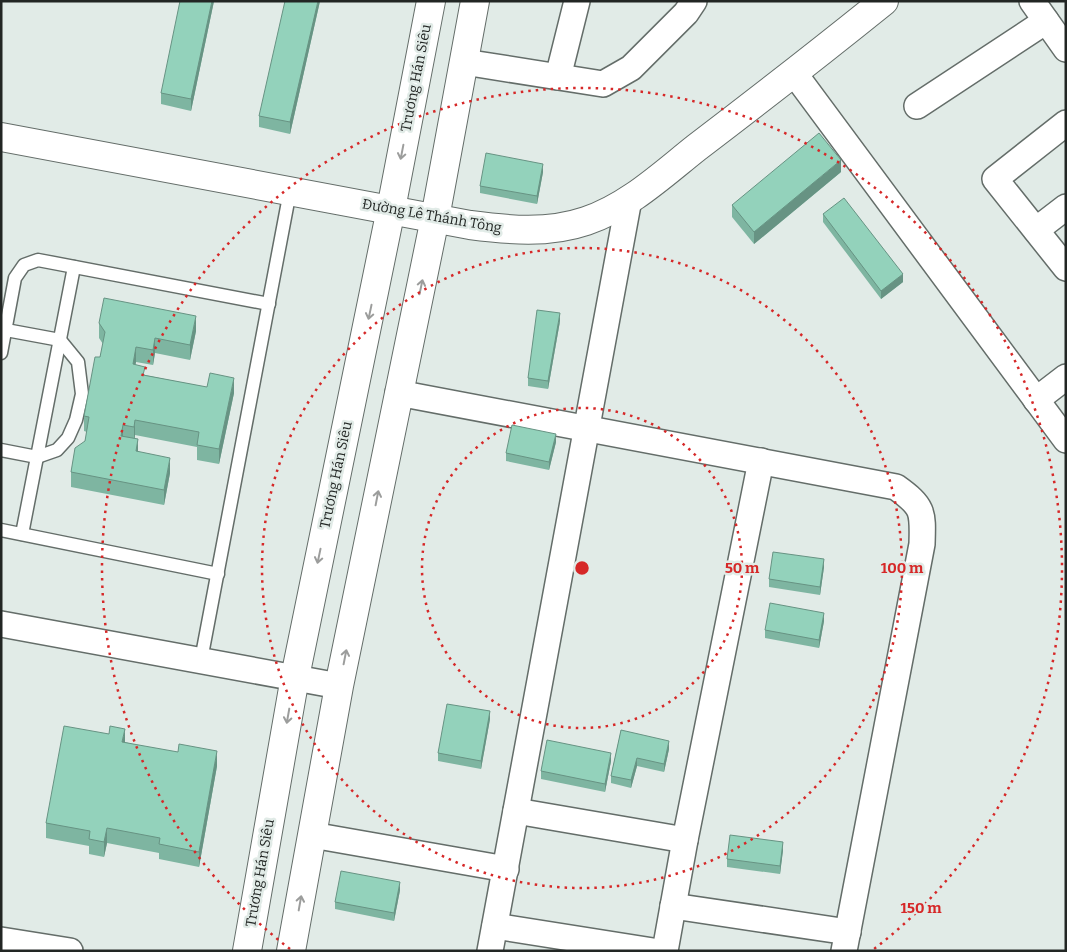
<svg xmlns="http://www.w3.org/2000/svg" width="1067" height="952" font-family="Bitter,serif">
	<rect width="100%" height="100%" fill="#e1ebe7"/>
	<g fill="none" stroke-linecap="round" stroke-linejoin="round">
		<!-- lane casing -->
		<g stroke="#646d69" stroke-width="15">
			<g id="lane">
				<polyline points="1,353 15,278 24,265 38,260 269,304"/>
				<polyline points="1,450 37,457 57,450 68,438 76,420 82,394 78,362 60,340 6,330"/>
				<polyline points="1,530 218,574"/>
				<polyline points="22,534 74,267"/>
				<polyline points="201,660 290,191"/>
			</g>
		</g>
		<!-- street casing -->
		<g stroke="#646d69" stroke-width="28">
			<g id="street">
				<polyline points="1032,1 1066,49"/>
				<polyline points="464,62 603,84 631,68 686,13 694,1"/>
				<polyline points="794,73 1066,440"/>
				<polyline points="558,77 577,1"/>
				<polyline points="917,106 1046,21"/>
				<polyline points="1066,123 995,179 1066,268"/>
				<polyline points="1036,230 1066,207"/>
				<path d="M398,393L896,487C924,507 923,512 922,544L844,951"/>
				<polyline points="1036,400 1066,377"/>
				<polyline points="1,624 339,686"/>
				<polyline points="516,811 685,840"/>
				<polyline points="312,835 506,869"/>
				<polyline points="673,906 848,932"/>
				<polyline points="495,926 653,951"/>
				<polyline points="1,940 70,951"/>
				<polyline points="490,951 629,199"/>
				<polyline points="665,951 685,840 761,461"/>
			</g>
		</g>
		<!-- secondary casing -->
		<g stroke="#646d69" stroke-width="30">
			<g id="secondary">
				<path d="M1,137L470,225C509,230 548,234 586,221C628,207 662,175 696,148C759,100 822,51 884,1"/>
				<polyline points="247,951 295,677 391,209 431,1"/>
				<polyline points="291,951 339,686 435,218 475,1"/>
			</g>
		</g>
		<!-- lane -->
		<use href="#lane" stroke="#fff" stroke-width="12"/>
		<!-- street -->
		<use href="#street" stroke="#fff" stroke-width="25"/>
		<!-- secondary -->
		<use href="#secondary" stroke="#fff" stroke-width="28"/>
	</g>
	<!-- wall -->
	<g fill="#7eb5a1">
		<polygon points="214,1 191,111 161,104 161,93"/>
		<polygon points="320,1 290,134 259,127 259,116"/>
		<polygon points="543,172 537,204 480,193 480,186"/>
		<polygon points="841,172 754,244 732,217 732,205"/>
		<polygon points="823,214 903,282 881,299 823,222"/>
		<polygon points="560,321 548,389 528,386 528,378"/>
		<polygon points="99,323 196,331 190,360 155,353 153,365 136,362 135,365 145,375 234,393 219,464 197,460 197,447 135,435 135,438 138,451 170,473 164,505 71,487 71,472 85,441 87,432 84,431 84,416 100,357 103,344 99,338"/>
		<polygon points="556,442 549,470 506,461 506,453"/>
		<polygon points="824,567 820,595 769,587 769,579"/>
		<polygon points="824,621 819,648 765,638 765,630"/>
		<polygon points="490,719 481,769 438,761 438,753"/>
		<polygon points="621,730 669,749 664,772 637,766 631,788 611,783 611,776"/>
		<polygon points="109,734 125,742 217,766 199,867 159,859 159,853 107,843 104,857 89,854 89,846 46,838 46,823"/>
		<polygon points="611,761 605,792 541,779 541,771"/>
		<polygon points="783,850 780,874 727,867 727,859"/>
		<polygon points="400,890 394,921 335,909 335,902"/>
	</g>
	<!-- shaded-wall -->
	<g fill="#679383">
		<polygon points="212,1 214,1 191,111 191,99"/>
		<polygon points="318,1 320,1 290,134 290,122"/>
		<polygon points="841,160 841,172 754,244 754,232"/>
		<polygon points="543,164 543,172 537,204 537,196"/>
		<polygon points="903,274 903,282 881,299 881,291"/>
		<polygon points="560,313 560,321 548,389 548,381"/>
		<polygon points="196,316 196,331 190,360 190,345"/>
		<polygon points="155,338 155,353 153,365 153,350"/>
		<polygon points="136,347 136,362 133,379 133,364"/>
		<polygon points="234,378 234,393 219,464 219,449"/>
		<polygon points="135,420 135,435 134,442 134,427"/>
		<polygon points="123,425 123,440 121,436"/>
		<polygon points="556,434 556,442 549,470 549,462"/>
		<polygon points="138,439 138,454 136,451"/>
		<polygon points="170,458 170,473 164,505 164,490"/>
		<polygon points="824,559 824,567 820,595 820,587"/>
		<polygon points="824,613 824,621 819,648 819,640"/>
		<polygon points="490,711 490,719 481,769 481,761"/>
		<polygon points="125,729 125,744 122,742"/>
		<polygon points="669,741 669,749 664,772 664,764"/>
		<polygon points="217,751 217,766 199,867 199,852"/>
		<polygon points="611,753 611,761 605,792 605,784"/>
		<polygon points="637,758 637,766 631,788 631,780"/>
		<polygon points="107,828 107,843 104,857 104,842"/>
		<polygon points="783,842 783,850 780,874 780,866"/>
		<polygon points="400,882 400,890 394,921 394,913"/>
	</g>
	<!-- building -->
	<g fill="#93d2bb" stroke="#679383">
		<polygon points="180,1 212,1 191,99 161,93"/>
		<polygon points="285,1 318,1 290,122 259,116"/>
		<polygon points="819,133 841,160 754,232 732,205"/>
		<polygon points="486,153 543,164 537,196 480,186"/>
		<polygon points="844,198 903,274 881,291 823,214"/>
		<polygon points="104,298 196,316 190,345 155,338 153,350 136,347 133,364 145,367 143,375 207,387 210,373 234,378 219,449 197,445 199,432 135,420 134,427 123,425 121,436 138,439 136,451 170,458 164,490 71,472 75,448 85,441 89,417 84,416 95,357 100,357 105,332 99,323"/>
		<polygon points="537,310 560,313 548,381 528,378"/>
		<polygon points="512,425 556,434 549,462 506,453"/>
		<polygon points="773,552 824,559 820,587 769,579"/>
		<polygon points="770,603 824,613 819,640 765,630"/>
		<polygon points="447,704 490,711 481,761 438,753"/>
		<polygon points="64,726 109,734 110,726 125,729 122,742 178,752 179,744 217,751 199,852 159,844 160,838 107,828 104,842 89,839 90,831 46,823"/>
		<polygon points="621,730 669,741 664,764 637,758 631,780 611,776"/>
		<polygon points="547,740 611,753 605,784 541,771"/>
		<polygon points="730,835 783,842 780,866 727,859"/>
		<polygon points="341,871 400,882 394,913 335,902"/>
	</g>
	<!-- one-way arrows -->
	<defs><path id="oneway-shaft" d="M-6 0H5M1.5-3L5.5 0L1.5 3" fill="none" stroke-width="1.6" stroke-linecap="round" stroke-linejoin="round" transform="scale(1.25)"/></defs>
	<g stroke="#9c9d9c">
		<use href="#oneway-shaft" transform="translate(402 152) rotate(101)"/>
		<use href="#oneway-shaft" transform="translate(421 287) rotate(-78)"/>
		<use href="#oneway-shaft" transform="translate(370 312) rotate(102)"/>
		<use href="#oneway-shaft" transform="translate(377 498) rotate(-79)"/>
		<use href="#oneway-shaft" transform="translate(319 556) rotate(102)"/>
		<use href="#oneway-shaft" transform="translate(345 657) rotate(-79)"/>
		<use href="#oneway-shaft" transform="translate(288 716) rotate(100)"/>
		<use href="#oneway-shaft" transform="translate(300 903) rotate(-80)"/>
	</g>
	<!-- distance rings -->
	<g fill="none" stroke="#d62828" stroke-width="2.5" stroke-dasharray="2.5 5">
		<circle cx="582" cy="568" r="160"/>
		<circle cx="582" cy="568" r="320"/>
		<path d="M290 949A480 480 0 1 1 874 949"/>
	</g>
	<g text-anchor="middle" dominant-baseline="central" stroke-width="5" stroke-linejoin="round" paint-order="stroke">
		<!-- street labels -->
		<g font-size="14" fill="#222624" stroke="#e1ebe7">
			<text transform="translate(416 78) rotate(-79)">Trương Hán Siêu</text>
			<text transform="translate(432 216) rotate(10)">Đường Lê Thánh Tông</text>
			<text transform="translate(336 475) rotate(-78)">Trương Hán Siêu</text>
			<text transform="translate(260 873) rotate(-80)">Trương Hán Siêu</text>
		</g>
	</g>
	<circle cx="582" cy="568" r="8" fill="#d62828" stroke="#e1ebe7" stroke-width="2.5"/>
	<g font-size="15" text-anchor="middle" font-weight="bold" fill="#d62828" stroke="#e1ebe7" stroke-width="5" stroke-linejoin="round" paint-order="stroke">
		<text x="742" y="573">50 m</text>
		<text x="902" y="573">100 m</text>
		<text x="921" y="913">150 m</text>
	</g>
	<!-- border -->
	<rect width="1067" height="952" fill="none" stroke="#222624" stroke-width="5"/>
</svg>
